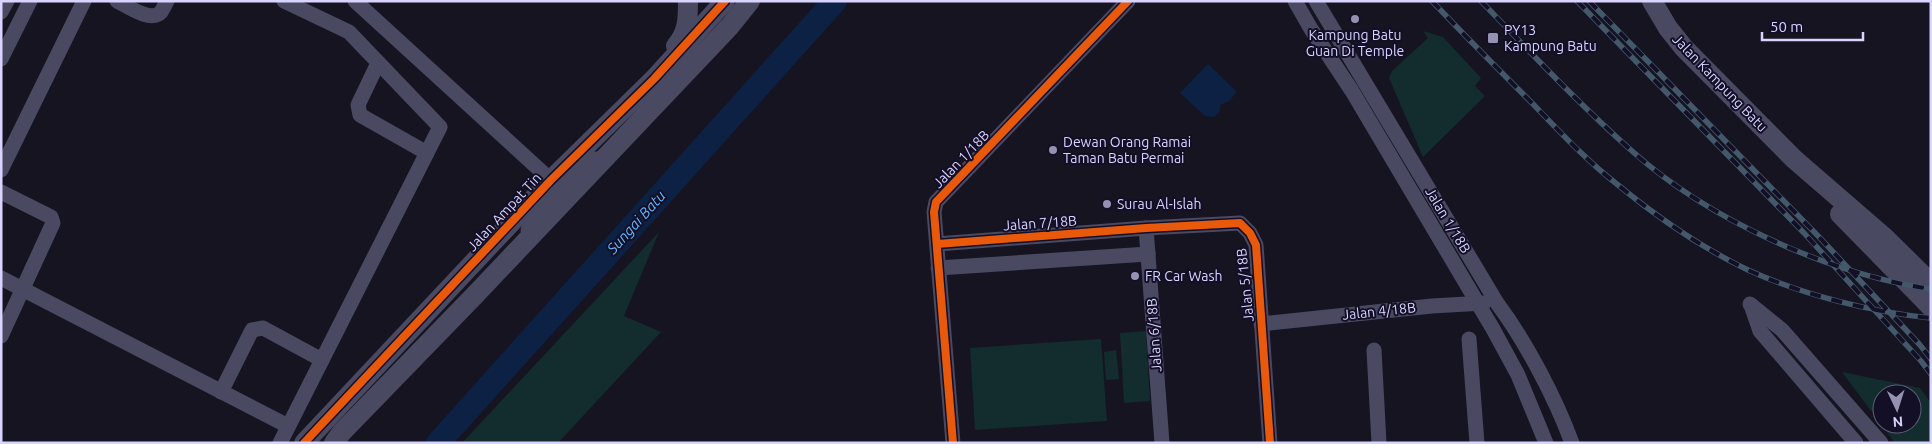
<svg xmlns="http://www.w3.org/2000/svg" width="1932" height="444" font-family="Ubuntu,sans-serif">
	<rect width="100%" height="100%" fill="#161421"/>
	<!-- green -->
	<g fill="#132c2d" fill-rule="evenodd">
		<polygon points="1423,31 1443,37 1481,78 1475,86 1485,96 1423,157 1389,78 1392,71 1428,38"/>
		<polygon points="659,232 624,316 661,332 558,443 462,443"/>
		<polygon points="1146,331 1150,401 1124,403 1120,333"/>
		<polygon points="1101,339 1107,421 975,430 970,348"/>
		<polygon points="1116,350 1119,379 1106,380 1104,352"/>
		<path d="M1842,372L1920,388L1931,403V443H1895ZM1882,394H1912V424H1882Z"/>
	</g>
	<!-- water -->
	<polygon fill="#0d2144" points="1208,64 1237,92 1229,101 1220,105 1220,111 1214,117 1205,116 1180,93"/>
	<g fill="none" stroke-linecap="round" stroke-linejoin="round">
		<!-- river -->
		<polyline stroke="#0d2144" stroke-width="24" points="438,443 835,1"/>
		<!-- minor -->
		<g stroke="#4a4962" stroke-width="15">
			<path d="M117,1C127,6 151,23 161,12C163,9 165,5 167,1"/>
			<polyline points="355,1 553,182 561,183 567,180 596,159"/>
			<polyline points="1295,1 1311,29 1352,91 1493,329 1518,375 1546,443"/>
			<path d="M1316,1L1497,303C1526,342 1555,397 1572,443"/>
			<polyline points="1,12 7,1"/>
			<polyline points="1,59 30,1"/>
			<polyline points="378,63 358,105 360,115 427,153"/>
			<polyline points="1,170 84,1"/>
			<polyline points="1,192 51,217 53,223 1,336"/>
			<polyline points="1146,228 1162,443"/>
			<polyline points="528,230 554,191 553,183 551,180"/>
			<polyline points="937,244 1146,228 1240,223 1250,233 1256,245 1270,443"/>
			<polyline points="938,268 1148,254"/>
			<polyline points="1,278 288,426"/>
			<polyline points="1750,304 1782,330 1881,443"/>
			<polyline points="1751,305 1760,331 1856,443"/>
			<polyline points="1261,324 1432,306 1484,303"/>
			<polyline points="1469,339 1477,443"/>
			<polyline points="1374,350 1379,443"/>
			<polyline points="221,392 252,330 263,328 322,360"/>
			<polyline points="280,443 440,127 349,32 284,1"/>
			<polyline points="953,443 934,212 936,202 1128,1"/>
		</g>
		<!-- tertiary -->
		<g stroke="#4a4962" stroke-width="20">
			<polyline points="1652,1 1668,28 1684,48 1794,159 1883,236 1931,283"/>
			<path d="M676,46C688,32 688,19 688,1"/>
			<polyline points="1840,214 1931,307"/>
			<polyline points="304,443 551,180 654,79 725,1"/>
			<polyline points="334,443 342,432 475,295 730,26 750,1"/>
		</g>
		<!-- rail casing -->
		<g stroke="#43596b" stroke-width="5.5">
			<g id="rail">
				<path d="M1432,1C1465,36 1499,70 1533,104C1560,132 1587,161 1618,185C1657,217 1702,248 1748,270C1803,295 1871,312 1931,318"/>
				<path d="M1481,1C1530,52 1579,104 1632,151C1709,220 1829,274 1931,289"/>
				<polyline points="1577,1 1804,233 1921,361 1931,374"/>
				<polyline points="1589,1 1821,239 1920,345 1931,359"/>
			</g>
		</g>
		<!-- rail -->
		<use href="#rail" stroke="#130f26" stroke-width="4" stroke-dasharray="11" stroke-linecap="butt"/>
		<!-- cycleway casing -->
		<g stroke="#130f26" stroke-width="11">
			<g id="cycleway">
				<polyline points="937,244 1146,228 1240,223 1250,233 1256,245 1270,443"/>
				<polyline points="304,443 551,180 654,79 725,1"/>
				<polyline points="953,443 934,212 936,202 1128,1"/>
			</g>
		</g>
		<!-- cycleway -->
		<use href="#cycleway" stroke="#e8590c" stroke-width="8"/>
	</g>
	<!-- markers -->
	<g fill="#9591b1" stroke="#130f26" stroke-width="2">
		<circle cx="1355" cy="19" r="5"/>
		<rect x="1487" y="32" width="12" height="12" rx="2.5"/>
		<circle cx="1053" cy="150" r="5"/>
		<circle cx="1107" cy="204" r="5"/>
		<circle cx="1135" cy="276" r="5"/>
	</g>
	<g text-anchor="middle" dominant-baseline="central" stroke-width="4" stroke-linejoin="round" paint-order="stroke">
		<!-- poi labels -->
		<g font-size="14" fill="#d9d4ff" stroke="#130f26" text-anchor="start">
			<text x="1504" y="30">PY13<tspan x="1504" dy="16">Kampung Batu</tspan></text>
			<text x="1355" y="35" text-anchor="middle">Kampung Batu<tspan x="1355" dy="16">Guan Di Temple</tspan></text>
			<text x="1063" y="142">Dewan Orang Ramai<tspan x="1063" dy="16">Taman Batu Permai</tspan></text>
			<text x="1117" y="204">Surau Al-Islah</text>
			<text x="1145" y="276">FR Car Wash</text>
		</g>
		<!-- street labels -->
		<g font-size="14" fill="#d9d4ff" stroke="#130f26">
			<text transform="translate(1720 83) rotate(46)">Jalan Kampung Batu</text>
			<text transform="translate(961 159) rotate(-46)">Jalan 1/18B</text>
			<text transform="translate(504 212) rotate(-47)">Jalan Ampat Tin</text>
			<text transform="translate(1448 220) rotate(59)">Jalan 1/18B</text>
			<text transform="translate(1040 223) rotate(-4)">Jalan 7/18B</text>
			<text transform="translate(1245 285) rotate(-96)">Jalan 5/18B</text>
			<text transform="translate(1379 311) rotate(-6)">Jalan 4/18B</text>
			<text transform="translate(1154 335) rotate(-94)">Jalan 6/18B</text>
		</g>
		<!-- water labels -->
		<g font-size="15" font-style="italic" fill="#62b6ff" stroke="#130f26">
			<text transform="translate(636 222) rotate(-48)">Sungai Batu</text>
		</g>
	</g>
	<!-- border -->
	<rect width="1932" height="444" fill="none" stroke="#d9d4ff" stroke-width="5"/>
	<!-- north arrow -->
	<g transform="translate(1897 409) rotate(176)"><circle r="24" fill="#130f26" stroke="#625e7d"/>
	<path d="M0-4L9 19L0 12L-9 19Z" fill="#9591b1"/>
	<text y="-8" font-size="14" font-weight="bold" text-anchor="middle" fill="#d9d4ff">N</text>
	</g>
	<!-- scale -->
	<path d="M1762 32v8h101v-8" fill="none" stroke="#d9d4ff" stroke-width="2.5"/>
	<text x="1770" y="32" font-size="15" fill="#d9d4ff" stroke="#130f26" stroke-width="4" paint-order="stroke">50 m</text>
</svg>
